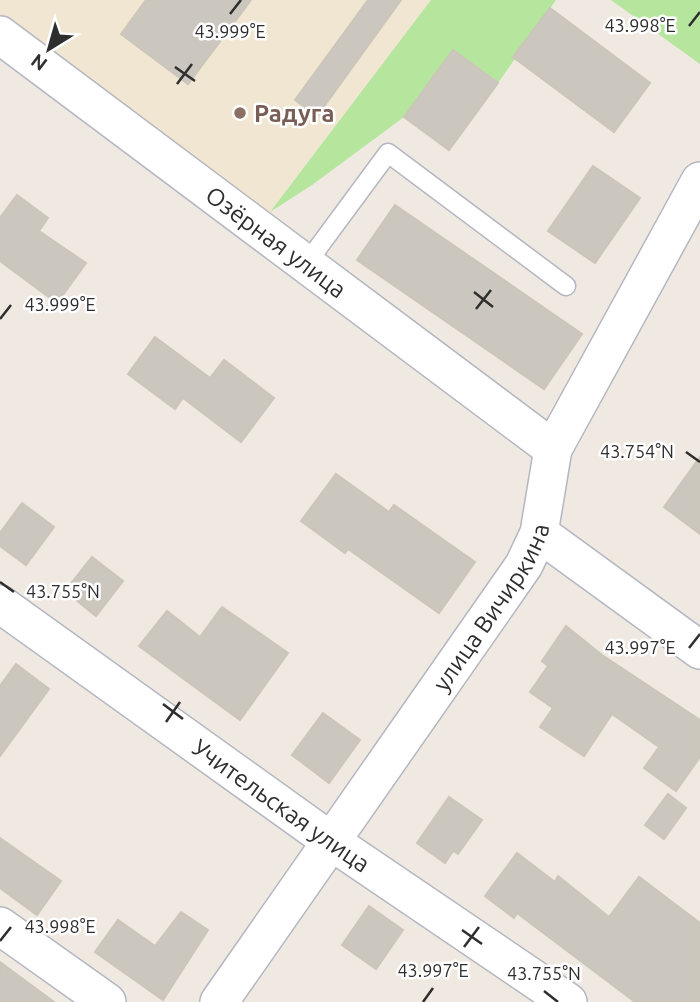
<svg xmlns="http://www.w3.org/2000/svg" width="700" height="1002" font-family="Ubuntu,sans-serif">
	<rect width="100%" height="100%" fill="#efe9e1"/>
	<!-- education -->
	<polygon fill="#f0e6d1" points="0,0 431,0 269,212 0,15"/>
	<!-- green -->
	<g fill="#b6e59e">
		<polygon points="431,0 556,0 498,83 453,51 404,117 312,185 270,212"/>
		<polygon points="611,0 700,0 700,64"/>
	</g>
	<!-- building -->
	<g fill="#cbc7bf" stroke="#cbc5ba" stroke-width="2">
		<polygon points="146,0 251,0 188,84 121,34"/>
		<polygon points="368,0 401,0 317,116 295,100"/>
		<polygon points="550,8 650,83 614,132 513,57"/>
		<polygon points="453,50 498,83 449,150 404,117"/>
		<polygon points="593,166 640,198 595,263 548,231"/>
		<polygon points="17,195 48,218 39,231 86,263 57,303 0,261 0,218"/>
		<polygon points="395,205 582,334 544,389 357,260"/>
		<polygon points="155,337 210,378 224,360 274,398 241,442 183,398 175,409 128,374"/>
		<polygon points="700,457 700,534 664,507"/>
		<polygon points="336,474 389,512 394,505 475,562 439,613 348,549 345,553 301,521"/>
		<polygon points="22,503 54,527 26,565 0,546 0,533"/>
		<polygon points="92,557 123,581 96,616 65,591"/>
		<polygon points="222,607 288,653 240,720 139,646 167,611 200,637"/>
		<polygon points="566,626 602,655 700,720 700,757 676,791 644,768 659,747 612,714 584,756 540,727 553,708 530,692 548,666 542,661"/>
		<polygon points="16,664 49,689 0,756 0,686"/>
		<polygon points="323,713 360,740 329,783 292,755"/>
		<polygon points="668,794 686,808 664,839 645,825"/>
		<polygon points="449,797 482,820 458,854 453,851 445,863 417,843"/>
		<polygon points="0,838 61,881 37,915 0,888"/>
		<polygon points="517,853 555,882 558,876 609,917 639,877 700,923 700,1002 635,1002 517,913 514,918 485,896"/>
		<polygon points="369,906 403,930 376,969 342,945"/>
		<polygon points="181,912 208,930 163,1000 95,952 118,920 155,946"/>
		<polygon points="0,962 54,1002 0,1002"/>
	</g>
	<g fill="none" stroke-linecap="round" stroke-linejoin="round">
		<!-- service casing -->
		<g stroke="#b4b7c1" stroke-width="21">
			<polyline id="service" points="306,264 388,153 566,286"/>
		</g>
		<!-- minor casing -->
		<g stroke="#b4b7c1" stroke-width="40">
			<g id="minor">
				<path id="s1" d="M0,35L553,449"/>
				<polyline points="539,533 700,650"/>
				<path id="s2" d="M0,604L332,842L568,1002"/>
				<polyline points="0,926 107,1002"/>
				<path id="s3" d="M219,1002L524,565L539,533L553,449L700,181"/>
			</g>
		</g>
		<!-- service -->
		<use href="#service" stroke="#fff" stroke-width="18"/>
		<!-- minor -->
		<use href="#minor" stroke="#fff" stroke-width="37"/>
	</g>
	<!-- ticks -->
	<path fill="none" stroke="#2e2e2e" stroke-width="2.5" d="M230,14L241,0M689,26L700,12M175,67L195,81M177,84L192,64M474,292L493,307M476,309L491,290M0,319L11,305M686,452L700,462M0,582L14,592M689,648L700,634M163,704L183,719M166,722L180,702M462,930L482,944M0,941L11,927M464,947L479,927M544,991L558,1002M423,1002L433,988"/>
	<!-- markers -->
	<circle fill="#8d6e63" stroke="#fff" stroke-width="2.5" cx="240" cy="113" r="7"/>
	<g text-anchor="middle" dominant-baseline="central" stroke-width="5" stroke-linejoin="round" paint-order="stroke">
		<!-- education labels -->
		<g font-size="24" font-weight="bold" fill="#785e54" stroke="#fff" text-anchor="start">
			<text x="254" y="113">Радуга</text>
		</g>
		<!-- street labels -->
		<g font-size="24" fill="#2e2e2e" stroke="#fff">
			<text stroke="none"><textPath href="#s1" startOffset="345">Озёрная улица</textPath></text>
			<text stroke="none"><textPath href="#s3" startOffset="480">улица Вичиркина</textPath></text>
			<text stroke="none"><textPath href="#s2" startOffset="346">Учительская улица</textPath></text>
		</g>
	</g>
	<g font-size="18" text-anchor="middle" fill="#2e2e2e" stroke="#fff" stroke-width="5" stroke-linejoin="round" paint-order="stroke">
		<text x="640" y="32">43.998°E</text>
		<text x="230" y="38">43.999°E</text>
		<text x="60" y="311">43.999°E</text>
		<text x="637" y="458">43.754°N</text>
		<text x="63" y="598">43.755°N</text>
		<text x="640" y="654">43.997°E</text>
		<text x="60" y="933">43.998°E</text>
		<text x="433" y="977">43.997°E</text>
		<text x="544" y="980">43.755°N</text>
	</g>
	<!-- north arrow -->
	<g transform="translate(49 49) rotate(217)" stroke="#ffffff" stroke-width="5" paint-order="stroke">
	<path d="M0-5L12 26L0 18L-12 26Z" fill="#2e2e2e"/>
	<text y="-10" font-size="19" font-weight="bold" text-anchor="middle" fill="#2e2e2e">N</text>
	</g>
</svg>
